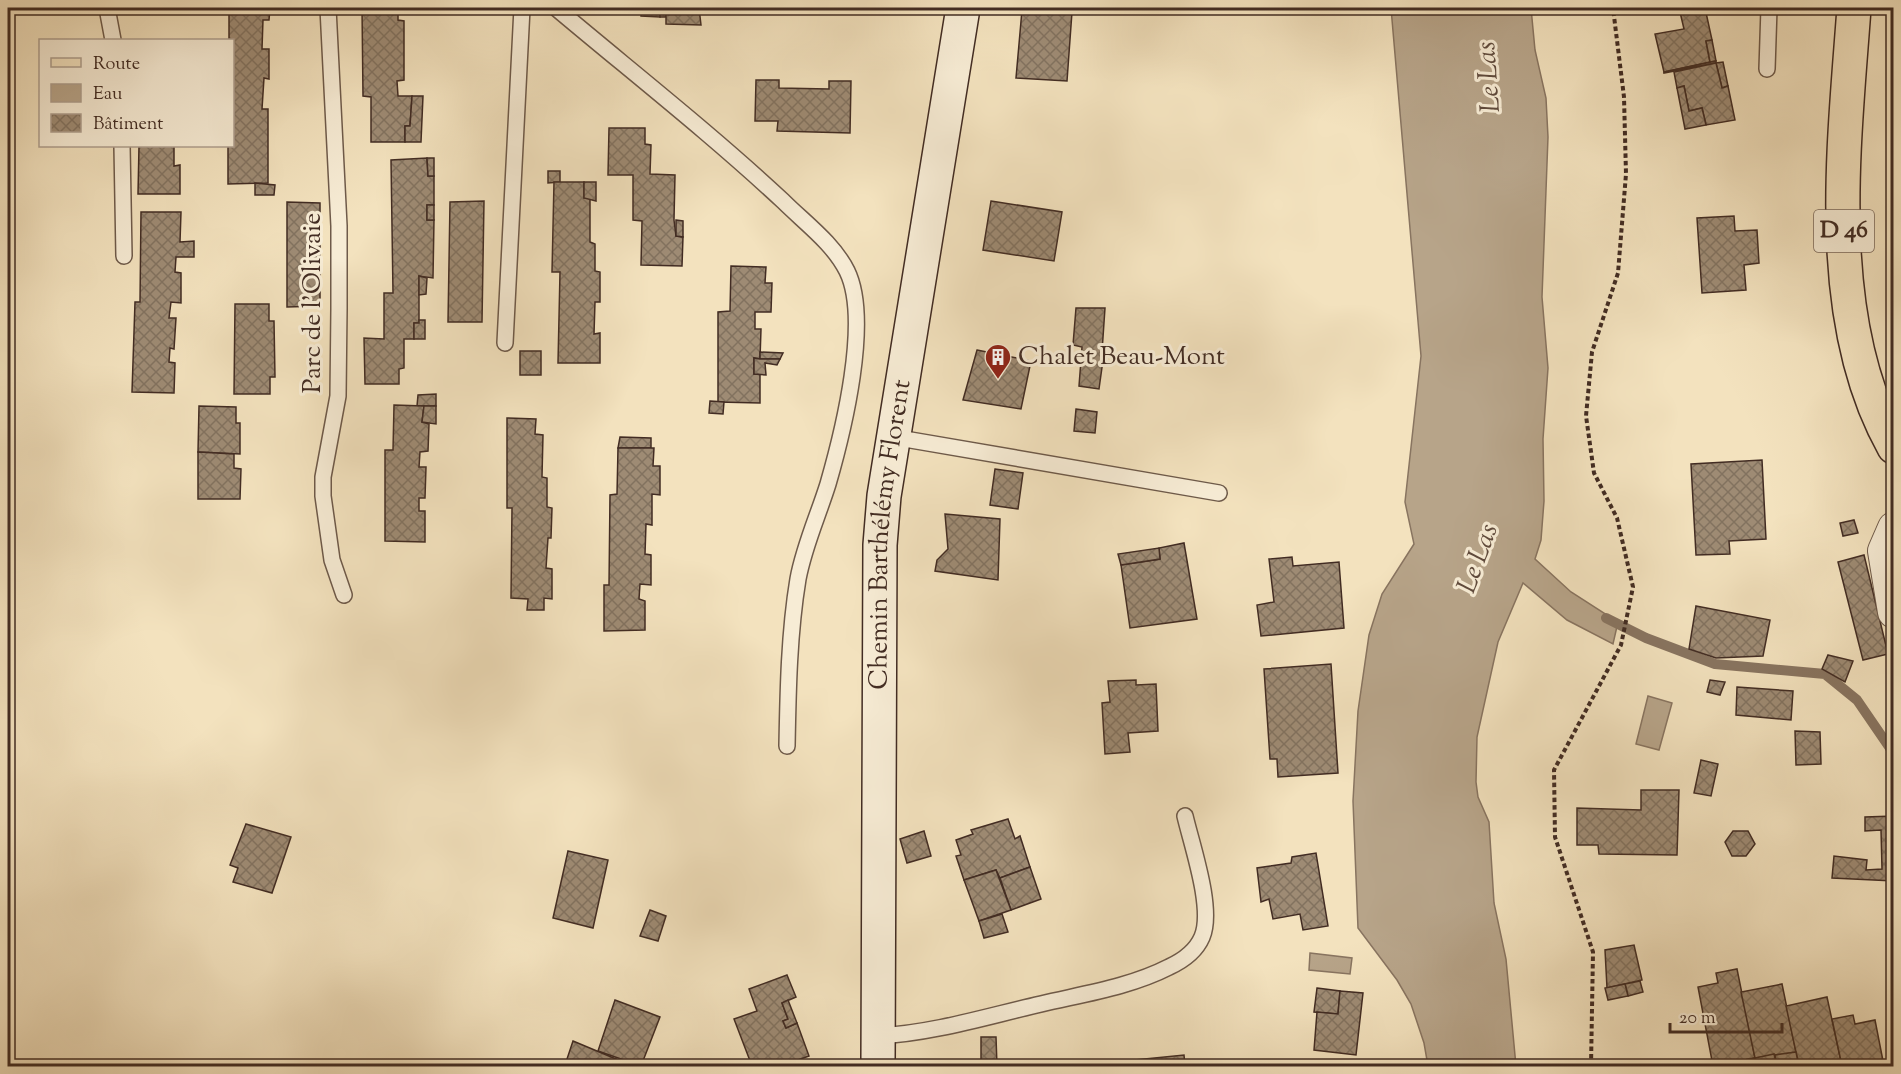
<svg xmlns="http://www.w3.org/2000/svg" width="1901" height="1074" font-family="'Sorts Mill Goudy',serif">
	<defs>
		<pattern id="building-cross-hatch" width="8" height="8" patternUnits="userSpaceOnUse" patternTransform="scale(1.5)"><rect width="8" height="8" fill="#9e8b74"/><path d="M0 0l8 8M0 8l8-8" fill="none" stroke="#82725f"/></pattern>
	</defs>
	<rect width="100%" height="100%" fill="#f3e2be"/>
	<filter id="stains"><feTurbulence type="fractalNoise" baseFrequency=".00333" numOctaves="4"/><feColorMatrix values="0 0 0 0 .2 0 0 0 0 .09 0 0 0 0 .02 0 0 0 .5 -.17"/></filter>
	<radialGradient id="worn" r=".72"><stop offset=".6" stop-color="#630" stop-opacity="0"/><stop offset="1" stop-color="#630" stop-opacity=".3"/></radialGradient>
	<!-- water -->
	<g fill="#b7a489" stroke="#887460" stroke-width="1.5">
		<polygon points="1391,8 1531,8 1535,50 1546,98 1548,137 1542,297 1548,368 1543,439 1544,501 1541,540 1535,559 1571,592 1618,622 1613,644 1567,620 1523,583 1498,642 1477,737 1476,782 1478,797 1489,822 1494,903 1506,959 1516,1066 1428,1066 1424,1043 1411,1004 1397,980 1358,928 1353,801 1358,711 1369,635 1382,594 1414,544 1405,502 1421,356"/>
		<polygon points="1648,696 1672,703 1659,750 1636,744"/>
		<polygon points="1310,953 1352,958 1350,974 1309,970"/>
	</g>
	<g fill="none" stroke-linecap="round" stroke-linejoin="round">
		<!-- stream -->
		<polyline stroke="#887460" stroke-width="10" points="1606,618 1646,638 1715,664 1825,674 1857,700 1894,754"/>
	</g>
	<!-- building -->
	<g fill="url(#building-cross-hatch)" stroke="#422c23" stroke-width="1.5">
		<polygon points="229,8 270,8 269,20 263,20 262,49 269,49 269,79 264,78 262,109 268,109 268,183 228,184 228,146 232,146 232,40 229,40"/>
		<polygon points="362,8 398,8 398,20 404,21 404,80 397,81 398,96 412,96 410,126 405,126 405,142 371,142 371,97 363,96"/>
		<polygon points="641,8 660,8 660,17 641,16"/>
		<rect x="660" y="8" width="6" height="9"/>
		<polygon points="666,8 699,8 701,25 666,24"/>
		<polygon points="1705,8 1712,40 1706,41 1710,62 1664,72 1655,34 1684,29 1680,12"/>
		<polygon points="1022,10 1072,12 1067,81 1016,78"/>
		<polygon points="1712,40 1716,61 1710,62 1706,41"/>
		<polygon points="1716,61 1716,63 1664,73 1664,72"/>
		<polygon points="1723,62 1728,86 1722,88 1716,63"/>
		<polygon points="1716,63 1722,88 1728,86 1735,120 1706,125 1702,108 1689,111 1684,86 1677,88 1674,72"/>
		<polygon points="756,80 779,80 779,88 829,89 829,81 851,81 850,133 777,131 778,121 755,121"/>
		<polygon points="1684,86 1689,111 1702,108 1706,125 1685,129 1677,88"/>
		<polygon points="412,96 423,96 421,142 405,142 405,126 410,126"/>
		<polygon points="609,128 645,128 645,144 651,145 650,174 675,175 674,220 676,236 683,237 682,266 641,265 642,221 633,220 633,175 608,175"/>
		<polygon points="139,146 174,146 174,166 180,165 180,194 138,194"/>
		<polygon points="427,158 428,176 434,176 434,205 427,205 427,220 434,220 433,278 419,276 419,323 414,323 414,339 404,339 404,368 399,369 399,384 365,384 364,338 384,339 384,293 393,293 391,160"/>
		<polygon points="427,158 434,158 434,176 428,176"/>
		<polygon points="548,171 560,171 560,182 548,183"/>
		<polygon points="554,182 584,182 584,198 590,198 590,242 595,244 595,271 600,272 600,302 595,302 594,334 600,333 600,363 558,363 560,272 552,272"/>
		<polygon points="584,182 596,182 596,201 584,198"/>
		<polygon points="255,183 275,185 274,195 255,195"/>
		<polygon points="484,201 482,322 448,322 450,202"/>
		<polygon points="991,201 1062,212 1054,261 983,250"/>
		<polygon points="287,202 320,203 320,306 287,307"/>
		<rect x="1887" y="202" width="7" height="36"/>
		<rect x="427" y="205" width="7" height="15"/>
		<polygon points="141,212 181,212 180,242 194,241 194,257 176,257 175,272 181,273 181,303 171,302 169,318 176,318 174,349 170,348 169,362 175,363 174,393 132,392 135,302 140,302"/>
		<polygon points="1734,216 1735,231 1757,230 1759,263 1744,265 1746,290 1702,293 1697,218"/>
		<polygon points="676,220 683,221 683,237 676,236"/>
		<polygon points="731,266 766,267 765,283 772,283 771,312 755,312 755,329 761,329 760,359 754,358 754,374 760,374 760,403 718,402 718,312 730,311"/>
		<polygon points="419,276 427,278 426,294 419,295"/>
		<polygon points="235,304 269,304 269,321 274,321 275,377 270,377 270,394 234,394"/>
		<polygon points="1076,308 1105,308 1102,352 1104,353 1099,389 1079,386 1082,347 1073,345"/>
		<polygon points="419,320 425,320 425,339 414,339 414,323 419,323"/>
		<polygon points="977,350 1031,361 1021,409 963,400"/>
		<rect x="520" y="351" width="21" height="24"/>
		<polygon points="760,352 783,353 780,359 760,359"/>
		<polygon points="754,358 760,359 780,359 777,365 765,363 766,375 754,374"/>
		<polygon points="436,394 436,406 417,406 418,395"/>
		<polygon points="710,401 724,402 723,414 709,413"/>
		<polygon points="394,405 424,406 422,422 429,424 428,451 420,452 419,467 426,467 425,498 419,498 419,511 425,511 425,542 385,541 385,450 393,450"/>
		<polygon points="199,406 236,407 236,423 240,423 240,454 198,452"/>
		<polygon points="424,406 436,406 436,424 422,422"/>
		<polygon points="1076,409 1097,412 1095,433 1074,431"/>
		<polygon points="507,418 536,419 535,434 543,435 542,477 547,478 547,507 552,508 551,538 548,538 546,568 552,569 552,599 544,598 544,610 527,610 528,599 511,598 512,508 507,508"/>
		<polygon points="620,437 651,438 651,448 618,448"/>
		<polygon points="618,448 654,448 653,466 660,466 660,495 652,494 652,525 646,524 645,554 651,555 651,585 640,584 639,599 645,601 645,630 604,631 604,585 609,585 610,495 617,494"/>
		<polygon points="198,452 234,454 234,468 241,469 240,499 198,499"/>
		<polygon points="1762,460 1766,539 1729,541 1730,554 1696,555 1691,464"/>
		<polygon points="995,469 1023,473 1018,509 990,505"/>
		<polygon points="945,514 1000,519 998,580 935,571 937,560 948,549"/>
		<polygon points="1854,520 1858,533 1843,536 1840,523"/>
		<polygon points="1184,543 1197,619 1130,628 1121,565 1160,559 1159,548"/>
		<polygon points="1159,548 1160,559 1121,565 1118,554"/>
		<polygon points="1864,555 1888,654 1863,660 1838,562"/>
		<polygon points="1292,557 1293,566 1339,562 1344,628 1261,636 1257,605 1274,602 1269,559"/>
		<polygon points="1696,606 1770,620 1763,656 1716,658 1689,649"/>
		<polygon points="1828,655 1853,661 1845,682 1822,669"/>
		<polygon points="1331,664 1338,773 1278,777 1277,759 1270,759 1264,669"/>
		<polygon points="1136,680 1136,685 1156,684 1158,731 1128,733 1130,752 1105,754 1102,703 1110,702 1108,681"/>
		<polygon points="1710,680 1725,682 1720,695 1707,692"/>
		<polygon points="1737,687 1793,691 1791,720 1736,715"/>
		<polygon points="1795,731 1820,732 1821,764 1796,765"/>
		<polygon points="1701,760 1718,764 1711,796 1694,793"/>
		<polygon points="8,779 11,779 8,827"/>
		<polygon points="1641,790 1679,790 1677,855 1599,854 1598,845 1577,845 1577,808 1641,810"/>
		<polygon points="10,812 14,813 13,831 8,831"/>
		<polygon points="1894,816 1894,881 1832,878 1834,856 1867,860 1866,870 1882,869 1881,830 1865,831 1865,817"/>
		<polygon points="1008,819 1015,839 1020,836 1030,867 1000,878 996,870 964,880 956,856 961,855 956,840 973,834 971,830"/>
		<polygon points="246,824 291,837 272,893 233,882 238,868 230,865"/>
		<polygon points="8,831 13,831 11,857 8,857"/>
		<polygon points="924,831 931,856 907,863 900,839"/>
		<polygon points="1733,831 1748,831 1755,844 1746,856 1732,856 1725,842"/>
		<polygon points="568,851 608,860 593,928 553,918"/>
		<polygon points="1316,853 1328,926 1303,930 1300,914 1273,919 1269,899 1261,902 1257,868 1291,863 1292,857"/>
		<polygon points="1030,867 1041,899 1011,910 1000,878"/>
		<polygon points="996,870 1011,910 979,921 964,880"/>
		<polygon points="650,910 666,916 658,941 640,936"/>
		<polygon points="8,913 10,913 8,951 14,951 12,981 8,981"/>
		<polygon points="1002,914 1008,932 984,938 979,921"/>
		<polygon points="1634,945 1642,980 1607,988 1605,950"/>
		<polygon points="1737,969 1755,1058 1733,1062 1734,1066 1713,1066 1698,987 1718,983 1716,973"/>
		<polygon points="787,975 796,997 782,1003 788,1019 783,1021 786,1028 797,1023 809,1056 781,1066 752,1066 734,1019 757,1011 749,989"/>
		<polygon points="1640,981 1643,992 1628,996 1625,984"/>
		<polygon points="1625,984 1628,996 1608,1000 1605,988"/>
		<polygon points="1782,984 1796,1052 1755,1058 1741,992"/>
		<polygon points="1317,988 1340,991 1338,1014 1314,1012"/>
		<polygon points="1340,991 1363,993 1356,1055 1314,1050 1317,1012 1338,1014"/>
		<polygon points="1827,997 1842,1066 1799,1066 1786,1006"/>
		<polygon points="615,1000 660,1017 641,1066 598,1051"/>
		<polygon points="788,1000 797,1023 786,1028 783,1021 788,1019 782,1003"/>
		<polygon points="1853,1015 1855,1024 1875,1020 1884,1066 1842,1066 1832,1019"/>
		<polygon points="981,1037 996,1037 997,1066 981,1066"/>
		<polygon points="573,1041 616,1059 614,1066 565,1065"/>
		<polygon points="1796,1052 1798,1062 1777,1066 1775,1055"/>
		<polygon points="1774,1054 1777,1066 1756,1066 1755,1058"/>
		<polygon points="1184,1055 1185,1066 1105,1066 1105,1063"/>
		<polygon points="1755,1058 1756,1066 1734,1066 1733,1062"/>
		<polygon points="616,1059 636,1066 614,1066"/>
	</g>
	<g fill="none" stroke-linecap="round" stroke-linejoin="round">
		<!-- lane casing -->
		<g stroke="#6e5a4a" stroke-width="18">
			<g id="lane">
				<polyline points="107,8 113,40"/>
				<polyline points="328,8 339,226 339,309 338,396 323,477 323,496 332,560 344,595"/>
				<path d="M556,8C632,72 710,133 783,201C805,223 833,243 847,271C871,320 843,432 828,484C818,516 804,546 798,579C789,633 788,691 787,746"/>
				<polyline points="1767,69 1769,8"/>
				<polyline points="122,146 124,256"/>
				<polyline points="505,343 522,8"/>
				<polyline points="893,437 1219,493"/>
				<path d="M879,1036C934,1033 988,1016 1041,1004C1083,994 1130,987 1169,967C1182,961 1196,951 1202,937C1214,909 1192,846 1185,816"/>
			</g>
		</g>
		<!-- street casing -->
		<g stroke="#6e5a4a" stroke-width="34">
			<polyline id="street" points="1894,528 1884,551 1894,612"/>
		</g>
		<!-- secondary casing -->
		<g stroke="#422c23" stroke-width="36">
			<g id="secondary">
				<path id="s1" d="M878,1066L880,545L884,496L963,8"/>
			</g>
		</g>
		<!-- primary casing -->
		<g stroke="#422c23" stroke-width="36">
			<path id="primary" d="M1854,8C1844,147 1822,320 1894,447"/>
		</g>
		<!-- path -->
		<polyline stroke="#422c23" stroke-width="4" stroke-dasharray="4.5 3" stroke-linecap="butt" points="1591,1066 1593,952 1555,837 1554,770 1621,645 1633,587 1617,518 1594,473 1586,416 1592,352 1618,273 1626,174 1624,97 1613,8"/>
		<!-- lane -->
		<use href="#lane" stroke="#f7ecd5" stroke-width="15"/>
		<!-- street -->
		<use href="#street" stroke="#f7ecd5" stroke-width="32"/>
		<!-- secondary -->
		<use href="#secondary" stroke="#f7ecd5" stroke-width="33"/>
		<!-- primary -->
		<use href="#primary" stroke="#f3e2be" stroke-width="33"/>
	</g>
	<!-- icons -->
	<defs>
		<g id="building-pin" transform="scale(1.35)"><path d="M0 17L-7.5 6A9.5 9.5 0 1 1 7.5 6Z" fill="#8f2418" stroke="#f7ecd5"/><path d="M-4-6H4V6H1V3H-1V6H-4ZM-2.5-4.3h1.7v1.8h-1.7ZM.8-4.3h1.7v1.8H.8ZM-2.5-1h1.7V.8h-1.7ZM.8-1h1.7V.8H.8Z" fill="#fff"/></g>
	</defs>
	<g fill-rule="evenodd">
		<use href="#building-pin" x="998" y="357"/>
	</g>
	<g text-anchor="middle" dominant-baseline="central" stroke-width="6" stroke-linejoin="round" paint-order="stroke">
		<!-- shield labels -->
		<rect fill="#f7ecd5" stroke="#786658" stroke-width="1.5" x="1814" y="210" width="60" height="42" rx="4.5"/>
		<g font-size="24" font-weight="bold" fill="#422c23">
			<text x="1844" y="231">D 46</text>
		</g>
		<!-- street labels -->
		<g font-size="26" fill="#422c23" stroke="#f7ecd5">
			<text transform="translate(313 303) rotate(-90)">Parc de l'Olivaie</text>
			<text stroke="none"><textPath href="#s1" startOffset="532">Chemin Barthélémy Florent</textPath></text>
		</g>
		<!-- poi labels -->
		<g font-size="26" fill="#422c23" stroke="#f7ecd5" text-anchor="start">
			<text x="1018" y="357">Chalet Beau-Mont</text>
		</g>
		<!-- water labels -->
		<g font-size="27" font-style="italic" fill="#5f4a3c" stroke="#f7ecd5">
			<text transform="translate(1490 77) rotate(-94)">Le Las</text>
			<text transform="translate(1479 559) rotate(-70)">Le Las</text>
		</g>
	</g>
	<!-- margin -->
	<rect width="1901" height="1074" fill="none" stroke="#f3e2be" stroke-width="30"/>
	<rect x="9" y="9" width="1883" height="1056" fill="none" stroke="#422c23" stroke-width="3"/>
	<rect x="15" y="15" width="1871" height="1044" fill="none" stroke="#422c23" stroke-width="1.5"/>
	<!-- legend -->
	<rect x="39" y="39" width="195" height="108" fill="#f7ecd5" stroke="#af9f8e" stroke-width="1.5"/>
	<rect x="51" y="58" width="30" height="9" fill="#f3e2be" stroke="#af9f8e" stroke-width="1.5"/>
	<text x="93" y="69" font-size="18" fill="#422c23">Route</text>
	<rect x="51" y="84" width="30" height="18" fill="#b7a489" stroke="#af9f8e" stroke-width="1.5"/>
	<text x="93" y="99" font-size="18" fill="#422c23">Eau</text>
	<rect x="51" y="114" width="30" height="18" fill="url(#building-cross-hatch)" stroke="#af9f8e" stroke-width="1.5"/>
	<text x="93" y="129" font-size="18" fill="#422c23">Bâtiment</text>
	<!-- scale -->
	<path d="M1670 1023v9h112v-9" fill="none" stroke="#422c23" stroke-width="3"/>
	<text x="1679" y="1023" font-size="18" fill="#422c23" stroke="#f7ecd5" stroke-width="4.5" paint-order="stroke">20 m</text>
	<rect width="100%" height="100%" filter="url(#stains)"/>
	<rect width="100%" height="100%" fill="url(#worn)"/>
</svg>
